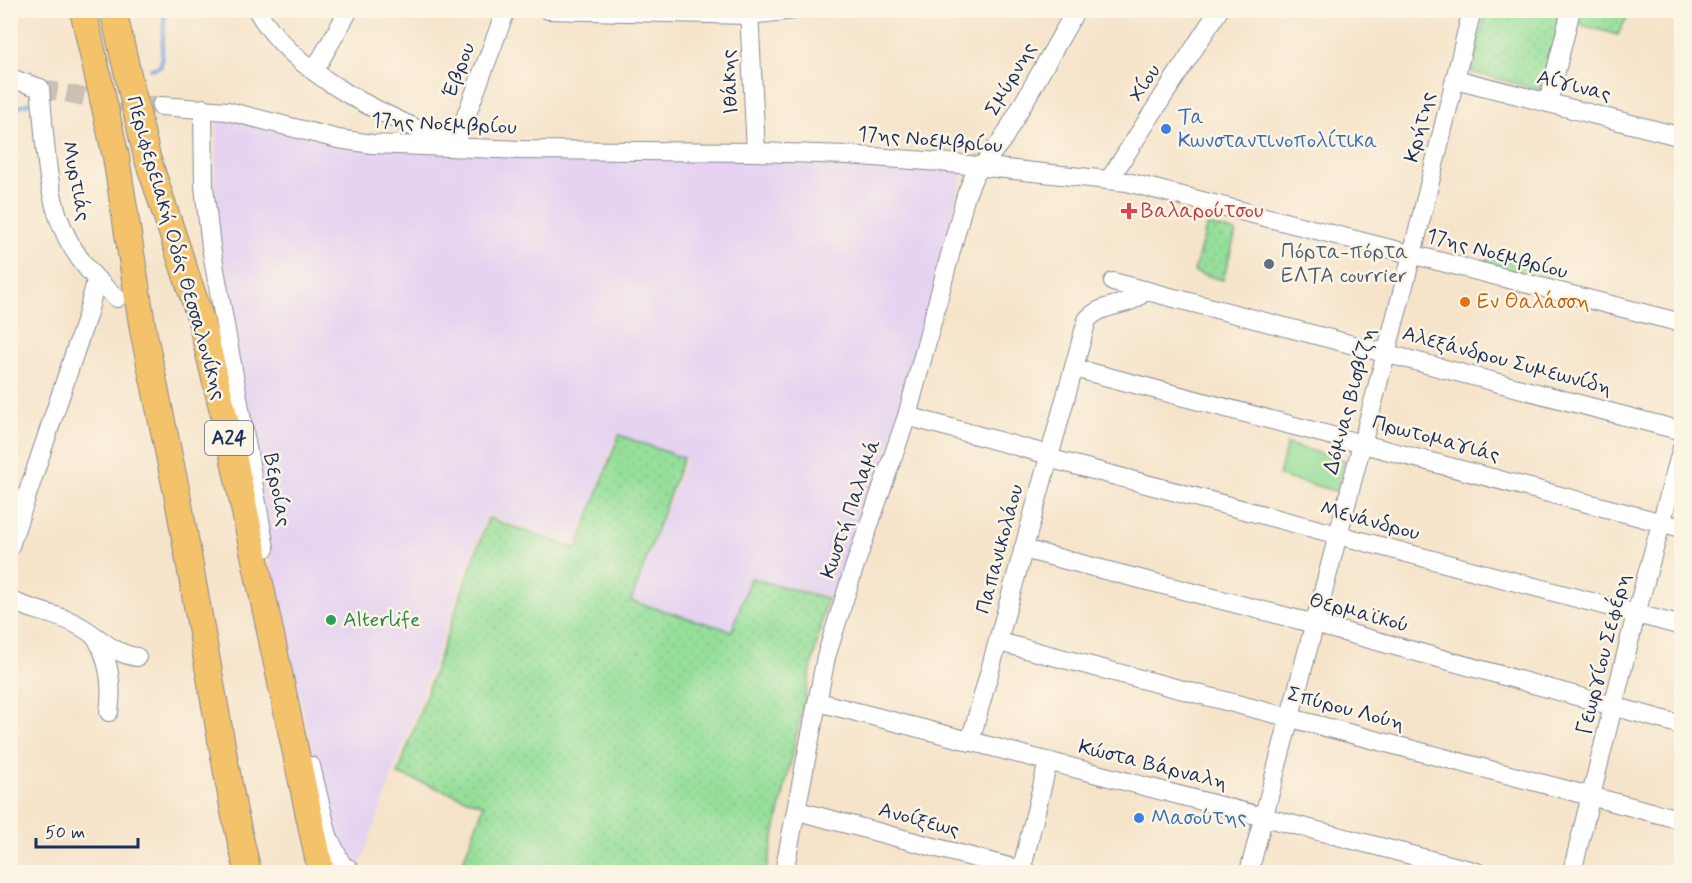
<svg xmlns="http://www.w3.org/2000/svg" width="1692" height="883" font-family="Mynerve,sans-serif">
	<defs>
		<pattern id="green-dots" width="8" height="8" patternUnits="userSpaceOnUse" patternTransform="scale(1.5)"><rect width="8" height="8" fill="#96df9a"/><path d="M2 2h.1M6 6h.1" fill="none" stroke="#81c087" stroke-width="1.8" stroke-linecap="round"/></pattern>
	</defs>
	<rect width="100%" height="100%" fill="#fcf5e5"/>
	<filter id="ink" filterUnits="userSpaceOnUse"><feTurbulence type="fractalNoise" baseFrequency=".0167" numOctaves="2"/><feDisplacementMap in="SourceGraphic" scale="12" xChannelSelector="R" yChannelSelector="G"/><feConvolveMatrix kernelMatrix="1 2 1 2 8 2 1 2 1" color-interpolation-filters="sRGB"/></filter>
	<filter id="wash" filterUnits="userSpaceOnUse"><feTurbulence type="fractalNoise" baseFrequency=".008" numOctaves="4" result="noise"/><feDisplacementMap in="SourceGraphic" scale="24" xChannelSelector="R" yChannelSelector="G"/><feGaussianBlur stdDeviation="1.35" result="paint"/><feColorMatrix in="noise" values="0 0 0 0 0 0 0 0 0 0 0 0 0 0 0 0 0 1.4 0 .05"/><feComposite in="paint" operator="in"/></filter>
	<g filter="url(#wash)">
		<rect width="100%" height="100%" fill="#f6e4ca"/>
		<!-- built -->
		<polygon fill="#e5d3f1" points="222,118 329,141 788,158 795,165 964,170 899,417 839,599 749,577 732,630 632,600 686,459 617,434 576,546 486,515 358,872 342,872 281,618 242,402 214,208 217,124"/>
		<!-- green -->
		<g fill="url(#green-dots)" stroke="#58877c" stroke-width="1.5">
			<polygon points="1486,11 1563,11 1541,90 1471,72"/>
			<polygon points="1579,11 1630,11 1618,35 1575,23"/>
			<polygon points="1207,225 1236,232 1223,280 1194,272"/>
			<polygon points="1493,253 1546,267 1550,282 1483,263"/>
			<polygon points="619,435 683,458 631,601 732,631 750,578 827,598 766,872 459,872 484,805 398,774 488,518 577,549"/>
		</g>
		<!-- pitch -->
		<polygon fill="#96df9a" stroke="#58877c" stroke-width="1.5" points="1287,444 1345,460 1336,491 1279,476"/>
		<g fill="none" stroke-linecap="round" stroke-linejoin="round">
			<!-- stream -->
			<g stroke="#71a4dc" stroke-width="4">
				<polyline points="151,69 161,66 165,10"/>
				<polyline points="82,87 84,86"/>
				<polyline points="10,109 36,101"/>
			</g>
		</g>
	</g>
	<g filter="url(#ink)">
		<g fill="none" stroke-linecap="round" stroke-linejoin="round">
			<!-- minor-tunnel -->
			<polyline stroke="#cac0b4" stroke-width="18" stroke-dasharray="18 9" stroke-linecap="butt" points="40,88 99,100 161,106"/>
			<!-- minor casing -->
			<g stroke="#888a94" stroke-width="20">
				<g id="minor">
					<path d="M257,10C295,77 387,117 455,145L506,10"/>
					<polyline points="548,10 749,15 794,10"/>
					<polyline points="749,10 756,152"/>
					<polyline points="314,71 349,10"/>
					<polyline points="10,78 40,88"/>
					<polyline points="1455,79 1682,137"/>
					<path d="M40,88C49,174 43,238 117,298"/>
					<polyline points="1548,103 1571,10"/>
					<polyline points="161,106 227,111 338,139 372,144 522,150 756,152 847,155 940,162 1127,182 1682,323"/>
					<polyline points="203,108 204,186 211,247 265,548"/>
					<polyline points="1109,180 1219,10"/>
					<polyline points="1113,282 1682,431"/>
					<polyline points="1074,368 1682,528"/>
					<polyline points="907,416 1049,455"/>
					<polyline points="1048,458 1682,626"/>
					<polyline points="10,546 87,316 96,281"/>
					<polyline points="1023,549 1315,624 1682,725"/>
					<path d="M10,600C30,610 52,613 72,622C95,632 111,654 137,657"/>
					<path d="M96,637C109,660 113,686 109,712"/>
					<polyline points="999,642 1682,820"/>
					<polyline points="818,702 1477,872"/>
					<path d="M970,742L1087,320C1102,301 1131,309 1145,290"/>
					<polyline points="311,766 328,836 343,867 348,868"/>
					<polyline points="798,811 1028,872"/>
					<polyline points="784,872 826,657 854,568 907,416 966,195 974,176 1003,139 1076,10"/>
					<polyline points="1021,872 1048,762"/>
					<polyline points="1249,872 1412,255 1472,10"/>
					<polyline points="1572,872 1636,614 1682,448"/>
				</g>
			</g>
			<!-- highway casing -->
			<g stroke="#888a94" stroke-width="28">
				<g id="highway">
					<polyline points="83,10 116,157 143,330 178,499 234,812 248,872"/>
					<polyline points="113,10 147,157 200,317 228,432 321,872"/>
				</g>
			</g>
			<!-- minor -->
			<use href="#minor" stroke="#fff" stroke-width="18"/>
			<!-- highway -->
			<use href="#highway" stroke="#f3c26a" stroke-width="26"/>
		</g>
	</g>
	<!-- markers -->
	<g fill="#3f7fe0" stroke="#fcf5e5" stroke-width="2">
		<circle cx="1166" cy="129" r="6"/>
		<circle cx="1139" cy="818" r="6"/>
	</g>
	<path fill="#e0444e" stroke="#fcf5e5" stroke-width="2" d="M1126 202h6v6h6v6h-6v6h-6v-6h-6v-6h6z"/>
	<circle fill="#5c6f8a" stroke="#fcf5e5" stroke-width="2" cx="1269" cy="264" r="6"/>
	<circle fill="#e8710a" stroke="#fcf5e5" stroke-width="2" cx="1465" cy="302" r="6"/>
	<circle fill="#2e9e5b" stroke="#fcf5e5" stroke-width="2" cx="331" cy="620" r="6"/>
	<g text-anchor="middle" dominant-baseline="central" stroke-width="5" stroke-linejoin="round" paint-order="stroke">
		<!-- shield labels -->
		<rect fill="#fcf5e5" stroke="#5e6a86" stroke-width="1.5" x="205" y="421" width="48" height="34" rx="4.5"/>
		<g font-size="20" font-weight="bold" fill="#1b2f5e">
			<text x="229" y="438">Α24</text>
		</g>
		<!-- street labels -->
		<g font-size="21" fill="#1b2f5e" stroke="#fcf5e5">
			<text transform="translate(459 70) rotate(-69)">Έβρου</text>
			<text transform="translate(1011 79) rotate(-60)">Σμύρνης</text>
			<text transform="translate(730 82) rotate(-93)">Ιθάκης</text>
			<text transform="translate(1145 83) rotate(-57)">Χίου</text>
			<text transform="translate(1574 86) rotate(14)">Αίγινας</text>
			<text transform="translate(444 124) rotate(3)">17ης Νοεμβρίου</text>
			<text transform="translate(1420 127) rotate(-76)">Κρήτης</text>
			<text transform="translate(930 140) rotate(5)">17ης Νοεμβρίου</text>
			<text transform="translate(76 181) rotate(79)">Μυρτιάς</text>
			<text transform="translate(176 248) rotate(74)">Περιφερειακή Οδός Θεσσαλονίκης</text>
			<text transform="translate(1497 254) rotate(15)">17ης Νοεμβρίου</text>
			<text transform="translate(1507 361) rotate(15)">Αλεξάνδρου Συμεωνίδη</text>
			<text transform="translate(1350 401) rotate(-75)">Δόμνας Βισβίζη</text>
			<text transform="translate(1436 439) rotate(15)">Πρωτομαγιάς</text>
			<text transform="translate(277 490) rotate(79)">Βεροίας</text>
			<text transform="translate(851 509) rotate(-71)">Κωστή Παλαμά</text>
			<text transform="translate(1370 521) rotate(15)">Μενάνδρου</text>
			<text transform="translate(1000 549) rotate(-75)">Παπανικολάου</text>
			<text transform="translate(1359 613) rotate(15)">Θερμαϊκού</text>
			<text transform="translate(1604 654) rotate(-76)">Γεωργίου Σεφέρη</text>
			<text transform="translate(1346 709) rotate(15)">Σπύρου Λούη</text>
			<text transform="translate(1153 765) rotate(14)">Κώστα Βάρναλη</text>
			<text transform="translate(919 820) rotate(15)">Ανοίξεως</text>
		</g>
		<!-- shop labels -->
		<g font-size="21" fill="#366cbe" stroke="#fcf5e5" text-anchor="start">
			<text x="1178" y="117">Τα<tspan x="1178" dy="24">Κωνσταντινοπολίτικα</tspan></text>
			<text x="1151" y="818">Μασούτης</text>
		</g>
		<!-- health labels -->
		<g font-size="21" fill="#be3a42" stroke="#fcf5e5" text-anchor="start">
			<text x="1141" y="211">Βαλαρούτσου</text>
		</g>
		<!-- service labels -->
		<g font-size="21" fill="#4e5e75" stroke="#fcf5e5" text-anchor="start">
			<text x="1281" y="252">Πόρτα-πόρτα<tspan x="1281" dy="24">ΕΛΤΑ courrier</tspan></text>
		</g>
		<!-- food labels -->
		<g font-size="21" fill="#c56008" stroke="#fcf5e5" text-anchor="start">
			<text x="1477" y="302">Εν Θαλάσση</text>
		</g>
		<!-- leisure labels -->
		<g font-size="21" fill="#27864d" stroke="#fcf5e5" text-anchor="start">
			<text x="343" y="620">Alterlife</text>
		</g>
	</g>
	<!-- margin -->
	<rect width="1692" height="883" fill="none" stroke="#fcf5e5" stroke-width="36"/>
	<!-- scale -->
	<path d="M36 838v9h102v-9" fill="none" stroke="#1b2f5e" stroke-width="3"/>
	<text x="45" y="838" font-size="18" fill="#1b2f5e" stroke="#fcf5e5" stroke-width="4.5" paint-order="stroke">50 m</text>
</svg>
